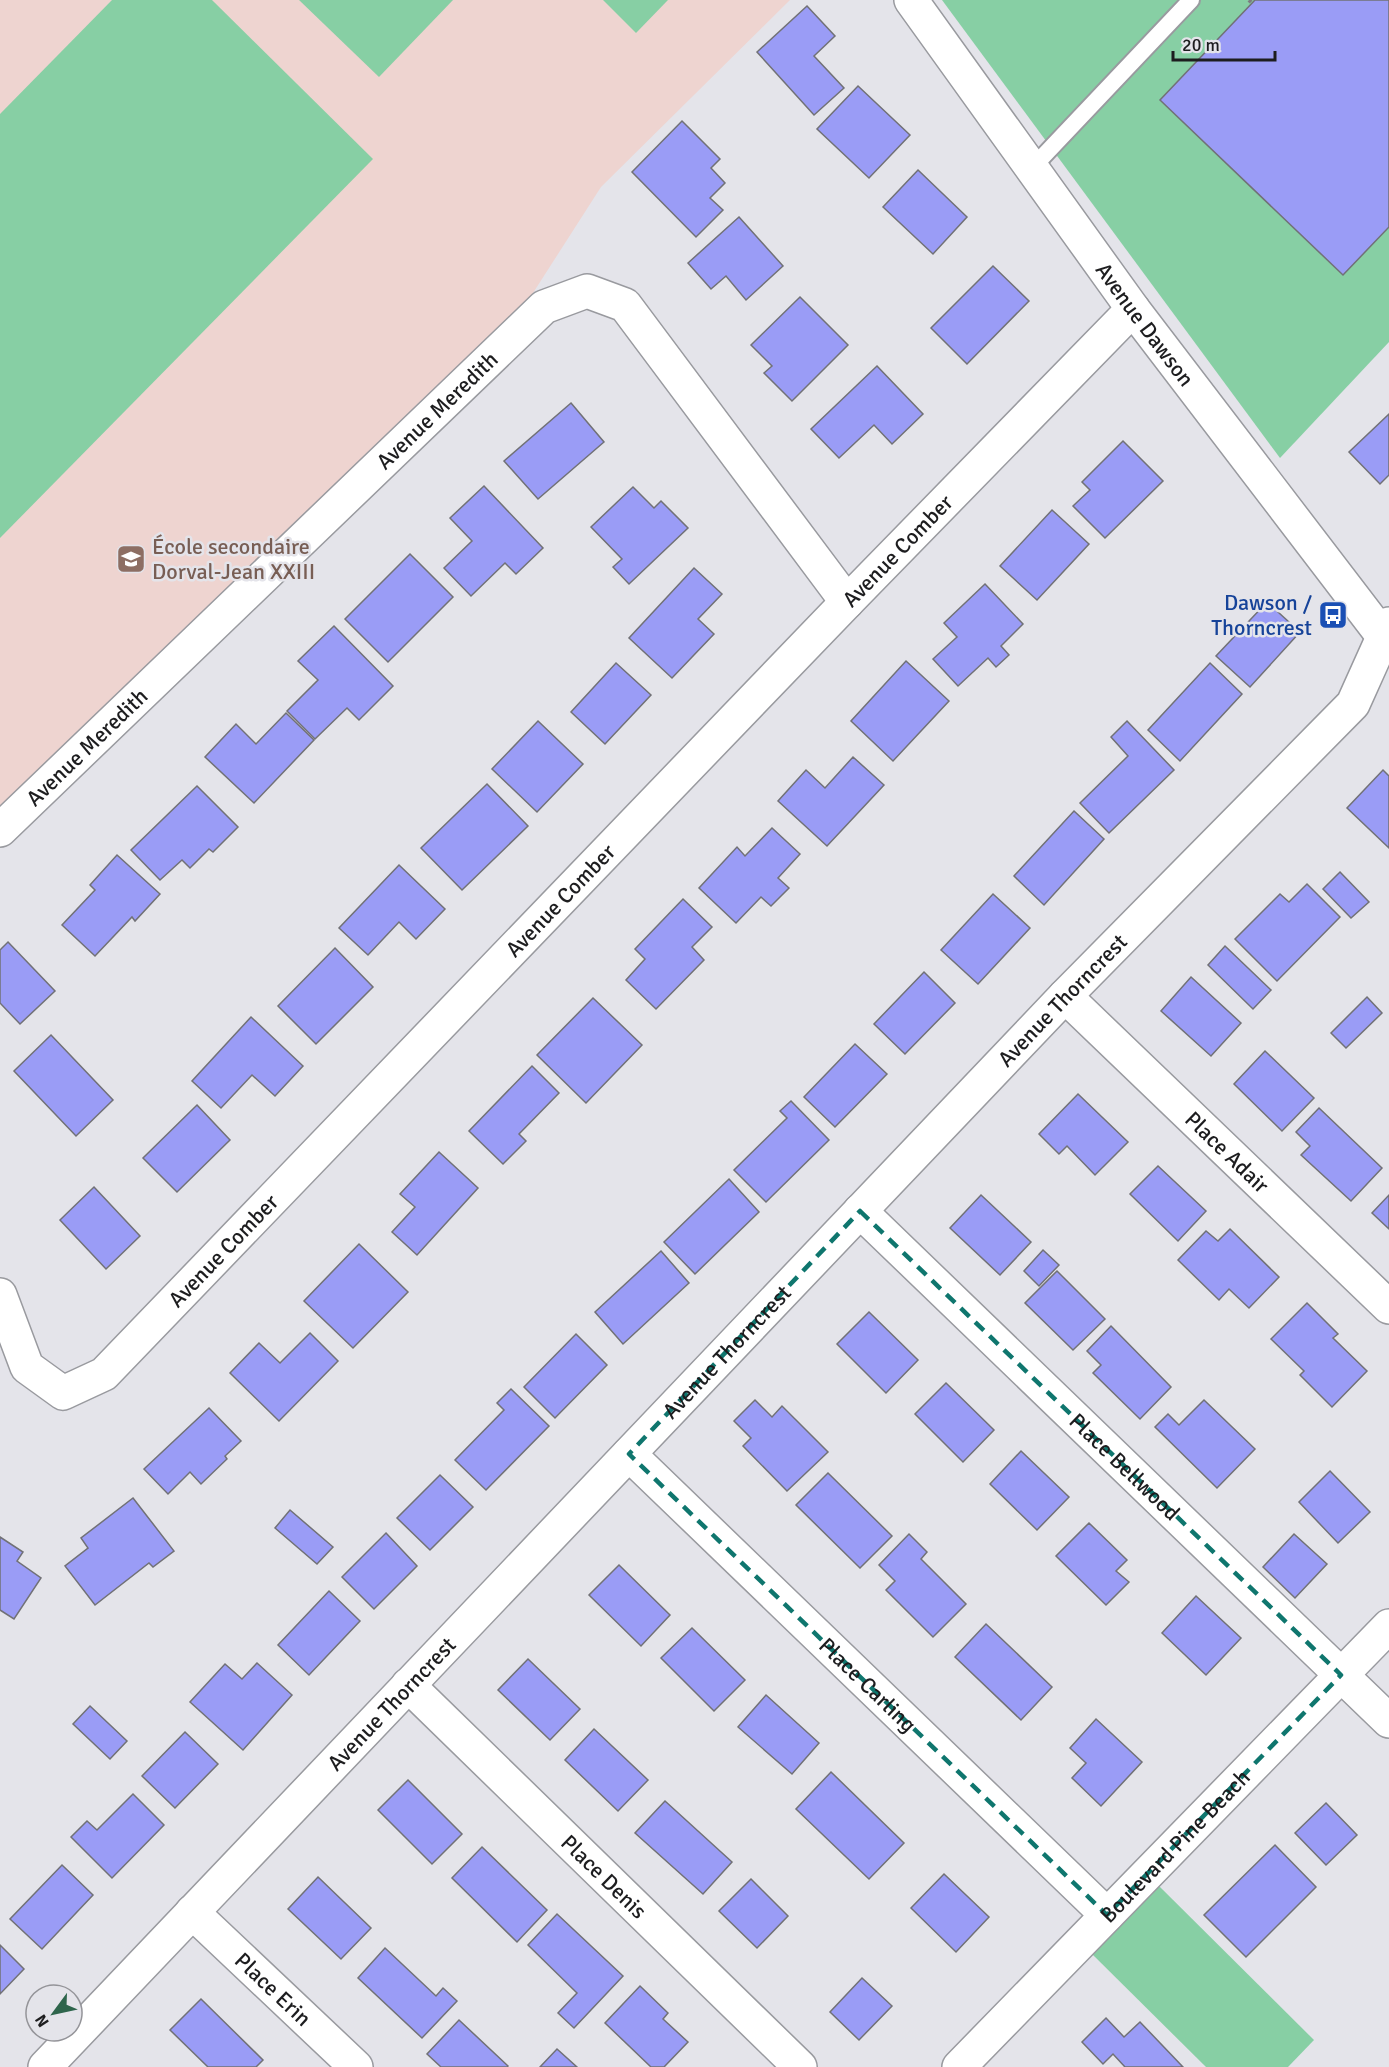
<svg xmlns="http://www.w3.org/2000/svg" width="1389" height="2067" font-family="Signika,sans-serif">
	<rect width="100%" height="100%" fill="#e4e4ea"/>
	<!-- education -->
	<polygon fill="#eed4d0" points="0,0 790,0 601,187 524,307 0,812"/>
	<!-- green -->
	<g fill="#87cfa4">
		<polygon points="112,0 212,0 373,159 0,538 0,114"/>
		<polygon points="299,0 453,0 379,77"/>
		<polygon points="603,0 668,0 636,33"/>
		<polygon points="942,0 1389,0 1389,342 1280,458"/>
		<polygon points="1158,1885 1314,2040 1288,2067 1206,2067 1091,1953"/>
	</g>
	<!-- building -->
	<g fill="#9a9cf6" stroke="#717176" stroke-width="1.5">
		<polygon points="1255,0 1389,0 1389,227 1343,275 1160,100"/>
		<polygon points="807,6 835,36 814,56 844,88 814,115 757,52"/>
		<polygon points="858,86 910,135 869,178 817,129"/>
		<polygon points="682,121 720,159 711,168 725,183 710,198 723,210 696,237 632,172"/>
		<polygon points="918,170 967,217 933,254 883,207"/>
		<polygon points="739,217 783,266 746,300 726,276 711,289 688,263"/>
		<polygon points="993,266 1029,301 967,364 931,328"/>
		<polygon points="800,297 848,345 792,401 764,373 772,366 751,345"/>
		<polygon points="877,366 923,414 892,444 874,425 839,458 811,429"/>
		<polygon points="571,403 604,442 538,499 504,461"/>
		<polygon points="1389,414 1389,475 1380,484 1349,452"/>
		<polygon points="1123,441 1163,481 1105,538 1073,506 1090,490 1082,482"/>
		<polygon points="484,486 543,548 516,574 505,563 471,596 444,568 472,541 450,518"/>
		<polygon points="633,487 654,508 661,501 688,528 629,584 613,567 622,559 591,527"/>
		<polygon points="1052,510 1089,544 1037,600 1000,566"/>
		<polygon points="410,554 453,597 388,662 345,619"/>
		<polygon points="694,568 722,594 698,619 714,634 672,678 629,638"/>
		<polygon points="985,584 1023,624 1001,646 1009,655 996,667 988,658 958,686 933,659 957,637 944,623"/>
		<polygon points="1267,602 1300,632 1250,687 1216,656"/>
		<polygon points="334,626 393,686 359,720 347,708 315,739 287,711 318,680 298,661"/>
		<polygon points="906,661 949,701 893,761 851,721"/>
		<polygon points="616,663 651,695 605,744 571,712"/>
		<polygon points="1210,663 1242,694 1180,761 1148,730"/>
		<polygon points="286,713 314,740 254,803 205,757 236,724 256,744"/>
		<polygon points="538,721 583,764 537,812 492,769"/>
		<polygon points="1127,721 1174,770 1109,833 1080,803 1128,756 1111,737"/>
		<polygon points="853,757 884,785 827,846 778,801 806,770 825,788"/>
		<polygon points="1383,770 1389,776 1389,848 1347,808"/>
		<polygon points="487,784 528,826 462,890 421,848"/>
		<polygon points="197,786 238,827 213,852 209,849 190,868 182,860 160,880 131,850"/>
		<polygon points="1074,811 1104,839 1044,905 1014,876"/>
		<polygon points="772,828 800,854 778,878 789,888 771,906 761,897 736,923 699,888 737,847 745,856"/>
		<polygon points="117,855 160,894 135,921 132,917 95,956 62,925 95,890 90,885"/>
		<polygon points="399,865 445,909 416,939 399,922 368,955 339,928"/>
		<polygon points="1340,872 1369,902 1351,918 1323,889"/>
		<polygon points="1307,884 1340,917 1277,981 1235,939 1280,894 1289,902"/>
		<polygon points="993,894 1030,928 978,984 941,950"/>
		<polygon points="683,899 712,927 692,947 704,960 656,1009 626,980 645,959 635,949"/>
		<polygon points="8,942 55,991 20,1024 0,1003 0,950"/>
		<polygon points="1225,946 1271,990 1253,1009 1208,965"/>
		<polygon points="335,948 373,987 316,1044 278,1006"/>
		<polygon points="924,972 955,1003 905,1054 874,1024"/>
		<polygon points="1191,977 1241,1023 1211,1056 1161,1011"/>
		<polygon points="1367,997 1382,1013 1346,1048 1331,1033"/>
		<polygon points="593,998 642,1045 586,1103 537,1055"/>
		<polygon points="251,1017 303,1066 275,1096 252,1075 221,1108 192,1081"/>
		<polygon points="51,1035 113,1100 76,1136 14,1071"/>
		<polygon points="855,1044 887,1074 835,1127 804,1097"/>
		<polygon points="1265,1051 1314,1098 1282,1131 1234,1084"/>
		<polygon points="532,1066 559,1093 519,1134 526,1141 503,1164 469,1131"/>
		<polygon points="1078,1094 1128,1142 1095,1175 1067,1146 1059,1154 1039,1134"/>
		<polygon points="791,1101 829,1140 766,1202 734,1170 787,1118 780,1111"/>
		<polygon points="197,1105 230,1140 177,1192 143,1158"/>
		<polygon points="1319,1108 1382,1168 1351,1201 1301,1155 1310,1146 1296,1132"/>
		<polygon points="439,1152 478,1188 417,1255 392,1232 415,1207 400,1194"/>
		<polygon points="1158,1166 1206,1211 1178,1241 1130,1194"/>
		<polygon points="729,1179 759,1212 695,1274 664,1242"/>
		<polygon points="94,1187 140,1236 106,1269 60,1220"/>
		<polygon points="981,1195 1031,1242 1000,1275 950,1228"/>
		<polygon points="1389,1195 1389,1229 1372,1213"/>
		<polygon points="1230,1229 1279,1277 1249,1308 1229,1289 1219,1300 1178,1260 1206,1231 1218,1241"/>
		<polygon points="359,1244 408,1292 353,1348 304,1301"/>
		<polygon points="1043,1250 1059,1265 1039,1286 1024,1271"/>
		<polygon points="661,1251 689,1283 623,1344 595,1312"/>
		<polygon points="1057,1271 1105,1319 1073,1350 1025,1303"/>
		<polygon points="1307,1303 1338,1334 1333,1338 1367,1371 1332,1407 1300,1375 1304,1371 1271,1339"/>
		<polygon points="869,1312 918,1360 886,1393 837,1344"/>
		<polygon points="1111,1326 1171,1387 1140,1419 1093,1373 1101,1365 1087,1351"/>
		<polygon points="310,1333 338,1361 279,1421 230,1373 259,1343 280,1363"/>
		<polygon points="576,1334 607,1365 555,1418 524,1387"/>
		<polygon points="946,1383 994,1430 963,1462 915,1414"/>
		<polygon points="511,1389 549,1426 486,1490 455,1460 504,1410 497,1403"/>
		<polygon points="755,1400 772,1417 782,1406 828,1452 787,1491 743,1446 751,1438 734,1421"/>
		<polygon points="1204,1400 1255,1449 1217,1488 1155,1427 1168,1414 1179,1425"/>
		<polygon points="209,1408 241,1441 225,1456 227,1459 201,1484 190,1472 168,1494 144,1469"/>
		<polygon points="1021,1451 1069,1497 1037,1530 990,1484"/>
		<polygon points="1330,1471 1370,1512 1338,1543 1299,1502"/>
		<polygon points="828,1473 892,1536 860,1568 796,1505"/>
		<polygon points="440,1475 473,1507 430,1550 397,1518"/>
		<polygon points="133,1498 174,1551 153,1567 149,1563 95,1605 65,1566 88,1548 81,1538"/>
		<polygon points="290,1510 333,1547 317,1564 275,1528"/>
		<polygon points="1089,1523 1127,1560 1116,1571 1129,1582 1106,1605 1056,1556"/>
		<polygon points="386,1533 417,1566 374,1609 342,1577"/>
		<polygon points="909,1534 927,1552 921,1559 966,1604 933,1637 886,1590 895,1581 879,1565"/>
		<polygon points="1294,1534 1327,1564 1295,1598 1263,1567"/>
		<polygon points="0,1537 23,1552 17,1561 41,1578 14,1619 0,1610"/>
		<polygon points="619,1565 670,1615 641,1646 589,1595"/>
		<polygon points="329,1591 360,1621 309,1675 278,1645"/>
		<polygon points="1196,1596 1241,1638 1206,1675 1162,1633"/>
		<polygon points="986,1624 1052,1687 1021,1720 955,1657"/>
		<polygon points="692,1628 745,1680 714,1711 661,1658"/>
		<polygon points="528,1659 580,1709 550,1740 498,1690"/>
		<polygon points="257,1663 292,1695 243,1750 190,1702 225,1664 242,1679"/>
		<polygon points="766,1695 819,1743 792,1774 738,1727"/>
		<polygon points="90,1706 127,1741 110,1759 73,1724"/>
		<polygon points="1096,1719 1142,1762 1101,1806 1072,1778 1086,1763 1070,1748"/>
		<polygon points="594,1729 648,1780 618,1811 565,1760"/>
		<polygon points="185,1732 218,1764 175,1808 142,1776"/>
		<polygon points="831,1772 904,1843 869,1879 796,1809"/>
		<polygon points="408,1780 462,1834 432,1864 378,1810"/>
		<polygon points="133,1794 164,1825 112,1878 71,1837 87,1821 97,1830"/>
		<polygon points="665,1801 732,1862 703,1894 635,1833"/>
		<polygon points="1326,1803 1357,1835 1326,1865 1295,1833"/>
		<polygon points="1275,1845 1316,1887 1246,1957 1204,1915"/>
		<polygon points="482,1847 547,1910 517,1942 452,1878"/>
		<polygon points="62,1865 93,1895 42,1949 10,1919"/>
		<polygon points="944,1874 989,1917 956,1952 911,1908"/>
		<polygon points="318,1877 371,1928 341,1959 288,1909"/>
		<polygon points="751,1879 788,1916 757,1948 719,1911"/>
		<polygon points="557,1914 623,1976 574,2028 558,2013 577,1993 528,1945"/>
		<polygon points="0,1945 24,1969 0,1994"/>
		<polygon points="385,1948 436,1996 443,1988 457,2001 422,2038 358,1978"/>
		<polygon points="862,1978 892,2006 859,2040 830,2012"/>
		<polygon points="640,1986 668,2013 663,2019 688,2042 664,2067 651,2067 605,2023"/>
		<polygon points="201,1999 263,2060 256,2067 208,2067 170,2030"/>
		<polygon points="1106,2018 1124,2037 1140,2022 1183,2067 1125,2067 1113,2054 1103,2064 1082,2042"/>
		<polygon points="459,2020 508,2066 507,2067 441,2067 427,2054"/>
		<polygon points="557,2049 577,2067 540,2067"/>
	</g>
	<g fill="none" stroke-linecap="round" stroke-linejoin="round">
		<!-- service casing -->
		<g stroke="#999a9f" stroke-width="20">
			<polyline id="service" points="1032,168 1191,0"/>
		</g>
		<!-- minor casing -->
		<g stroke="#999a9f" stroke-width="36">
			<g id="minor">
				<path id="s1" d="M911,0L1133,309L1389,644"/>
				<path id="s2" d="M0,830L544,307L587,291L625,305L847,602"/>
				<path id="s3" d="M1065,996L1389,1307"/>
				<path id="s4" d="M860,1211L1389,1721"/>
				<path id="s5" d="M0,1295L27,1367L63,1393L104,1374L847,602L1133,309"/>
				<path id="s6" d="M629,1454L1107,1915"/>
				<path id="s7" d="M408,1685L800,2067"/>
				<path id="s8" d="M192,1912L356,2067"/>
				<path id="s9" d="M45,2067L1065,996L1353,704L1389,624"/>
				<path id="s10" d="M959,2067L1389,1626"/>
			</g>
		</g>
		<!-- path -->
		<polyline stroke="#7c7c80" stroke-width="4" stroke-dasharray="3 3" stroke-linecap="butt" points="1249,0 1252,3"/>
		<!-- service -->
		<use href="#service" stroke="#fff" stroke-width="16"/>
		<!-- minor -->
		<use href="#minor" stroke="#fff" stroke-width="33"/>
	</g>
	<!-- marked area -->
	<path fill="none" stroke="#0f766e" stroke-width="4.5" stroke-dasharray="12 8" stroke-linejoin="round" d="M860,1211L1341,1675L1107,1915L629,1454Z"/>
	<!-- icons -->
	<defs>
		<g id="school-square" transform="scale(1.5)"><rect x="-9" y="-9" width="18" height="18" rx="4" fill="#8d6e63" stroke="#e4e4ea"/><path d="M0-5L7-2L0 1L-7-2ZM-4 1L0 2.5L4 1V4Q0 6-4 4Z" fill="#fff"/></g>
		<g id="bus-square" transform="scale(1.5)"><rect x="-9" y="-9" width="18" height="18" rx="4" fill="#1a4fb4" stroke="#e4e4ea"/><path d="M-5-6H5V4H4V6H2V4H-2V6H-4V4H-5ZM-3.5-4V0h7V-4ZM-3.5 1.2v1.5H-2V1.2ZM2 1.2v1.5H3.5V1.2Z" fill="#fff"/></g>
	</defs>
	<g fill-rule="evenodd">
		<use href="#school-square" x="131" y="559"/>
		<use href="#bus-square" x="1333" y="615"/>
	</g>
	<g text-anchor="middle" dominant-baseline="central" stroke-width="5" stroke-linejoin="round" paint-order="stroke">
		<!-- street labels -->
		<g font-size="22" fill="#1d1d1f" stroke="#e4e4ea">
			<text stroke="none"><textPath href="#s1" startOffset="400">Avenue Dawson</textPath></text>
			<text stroke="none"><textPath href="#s2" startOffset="606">Avenue Meredith</textPath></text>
			<text stroke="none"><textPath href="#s5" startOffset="1310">Avenue Comber</textPath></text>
			<text stroke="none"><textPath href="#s2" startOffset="120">Avenue Meredith</textPath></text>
			<text stroke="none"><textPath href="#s5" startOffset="824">Avenue Comber</textPath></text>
			<text stroke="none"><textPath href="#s9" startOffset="1474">Avenue Thorncrest</textPath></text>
			<text stroke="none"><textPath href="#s3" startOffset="225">Place Adair</textPath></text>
			<text stroke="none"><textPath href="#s5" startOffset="338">Avenue Comber</textPath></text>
			<text stroke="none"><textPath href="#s9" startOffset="988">Avenue Thorncrest</textPath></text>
			<text stroke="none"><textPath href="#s4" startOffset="368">Place Bellwood</textPath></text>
			<text stroke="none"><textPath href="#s6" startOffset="332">Place Carling</textPath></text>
			<text stroke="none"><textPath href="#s9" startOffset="502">Avenue Thorncrest</textPath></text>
			<text stroke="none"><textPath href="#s10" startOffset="309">Boulevard Pine Beach</textPath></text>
			<text stroke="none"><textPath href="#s7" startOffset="274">Place Denis</textPath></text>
			<text stroke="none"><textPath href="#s8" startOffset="112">Place Erin</textPath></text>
		</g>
		<!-- education labels -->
		<g font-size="22" fill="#785e54" stroke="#e4e4ea" text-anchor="start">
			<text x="152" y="546">École secondaire<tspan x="152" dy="25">Dorval-Jean XXIII</tspan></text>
		</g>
		<!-- transit labels -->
		<g font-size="22" fill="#164399" stroke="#e4e4ea" text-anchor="end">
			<text x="1312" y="602">Dawson /<tspan x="1312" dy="25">Thorncrest</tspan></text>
		</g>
	</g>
	<!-- north arrow -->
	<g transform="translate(54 2013) rotate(237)"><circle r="28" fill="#e4e4ea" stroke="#949499" stroke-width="1.5"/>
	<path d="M0-4.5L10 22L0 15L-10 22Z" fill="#2e654c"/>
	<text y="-9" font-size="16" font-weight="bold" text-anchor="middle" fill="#1d1d1f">N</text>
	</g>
	<!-- scale -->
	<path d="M1173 51v9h102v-9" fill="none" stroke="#1d1d1f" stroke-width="3"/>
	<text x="1182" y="51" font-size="18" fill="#1d1d1f" stroke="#e4e4ea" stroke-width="4.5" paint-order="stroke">20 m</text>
</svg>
